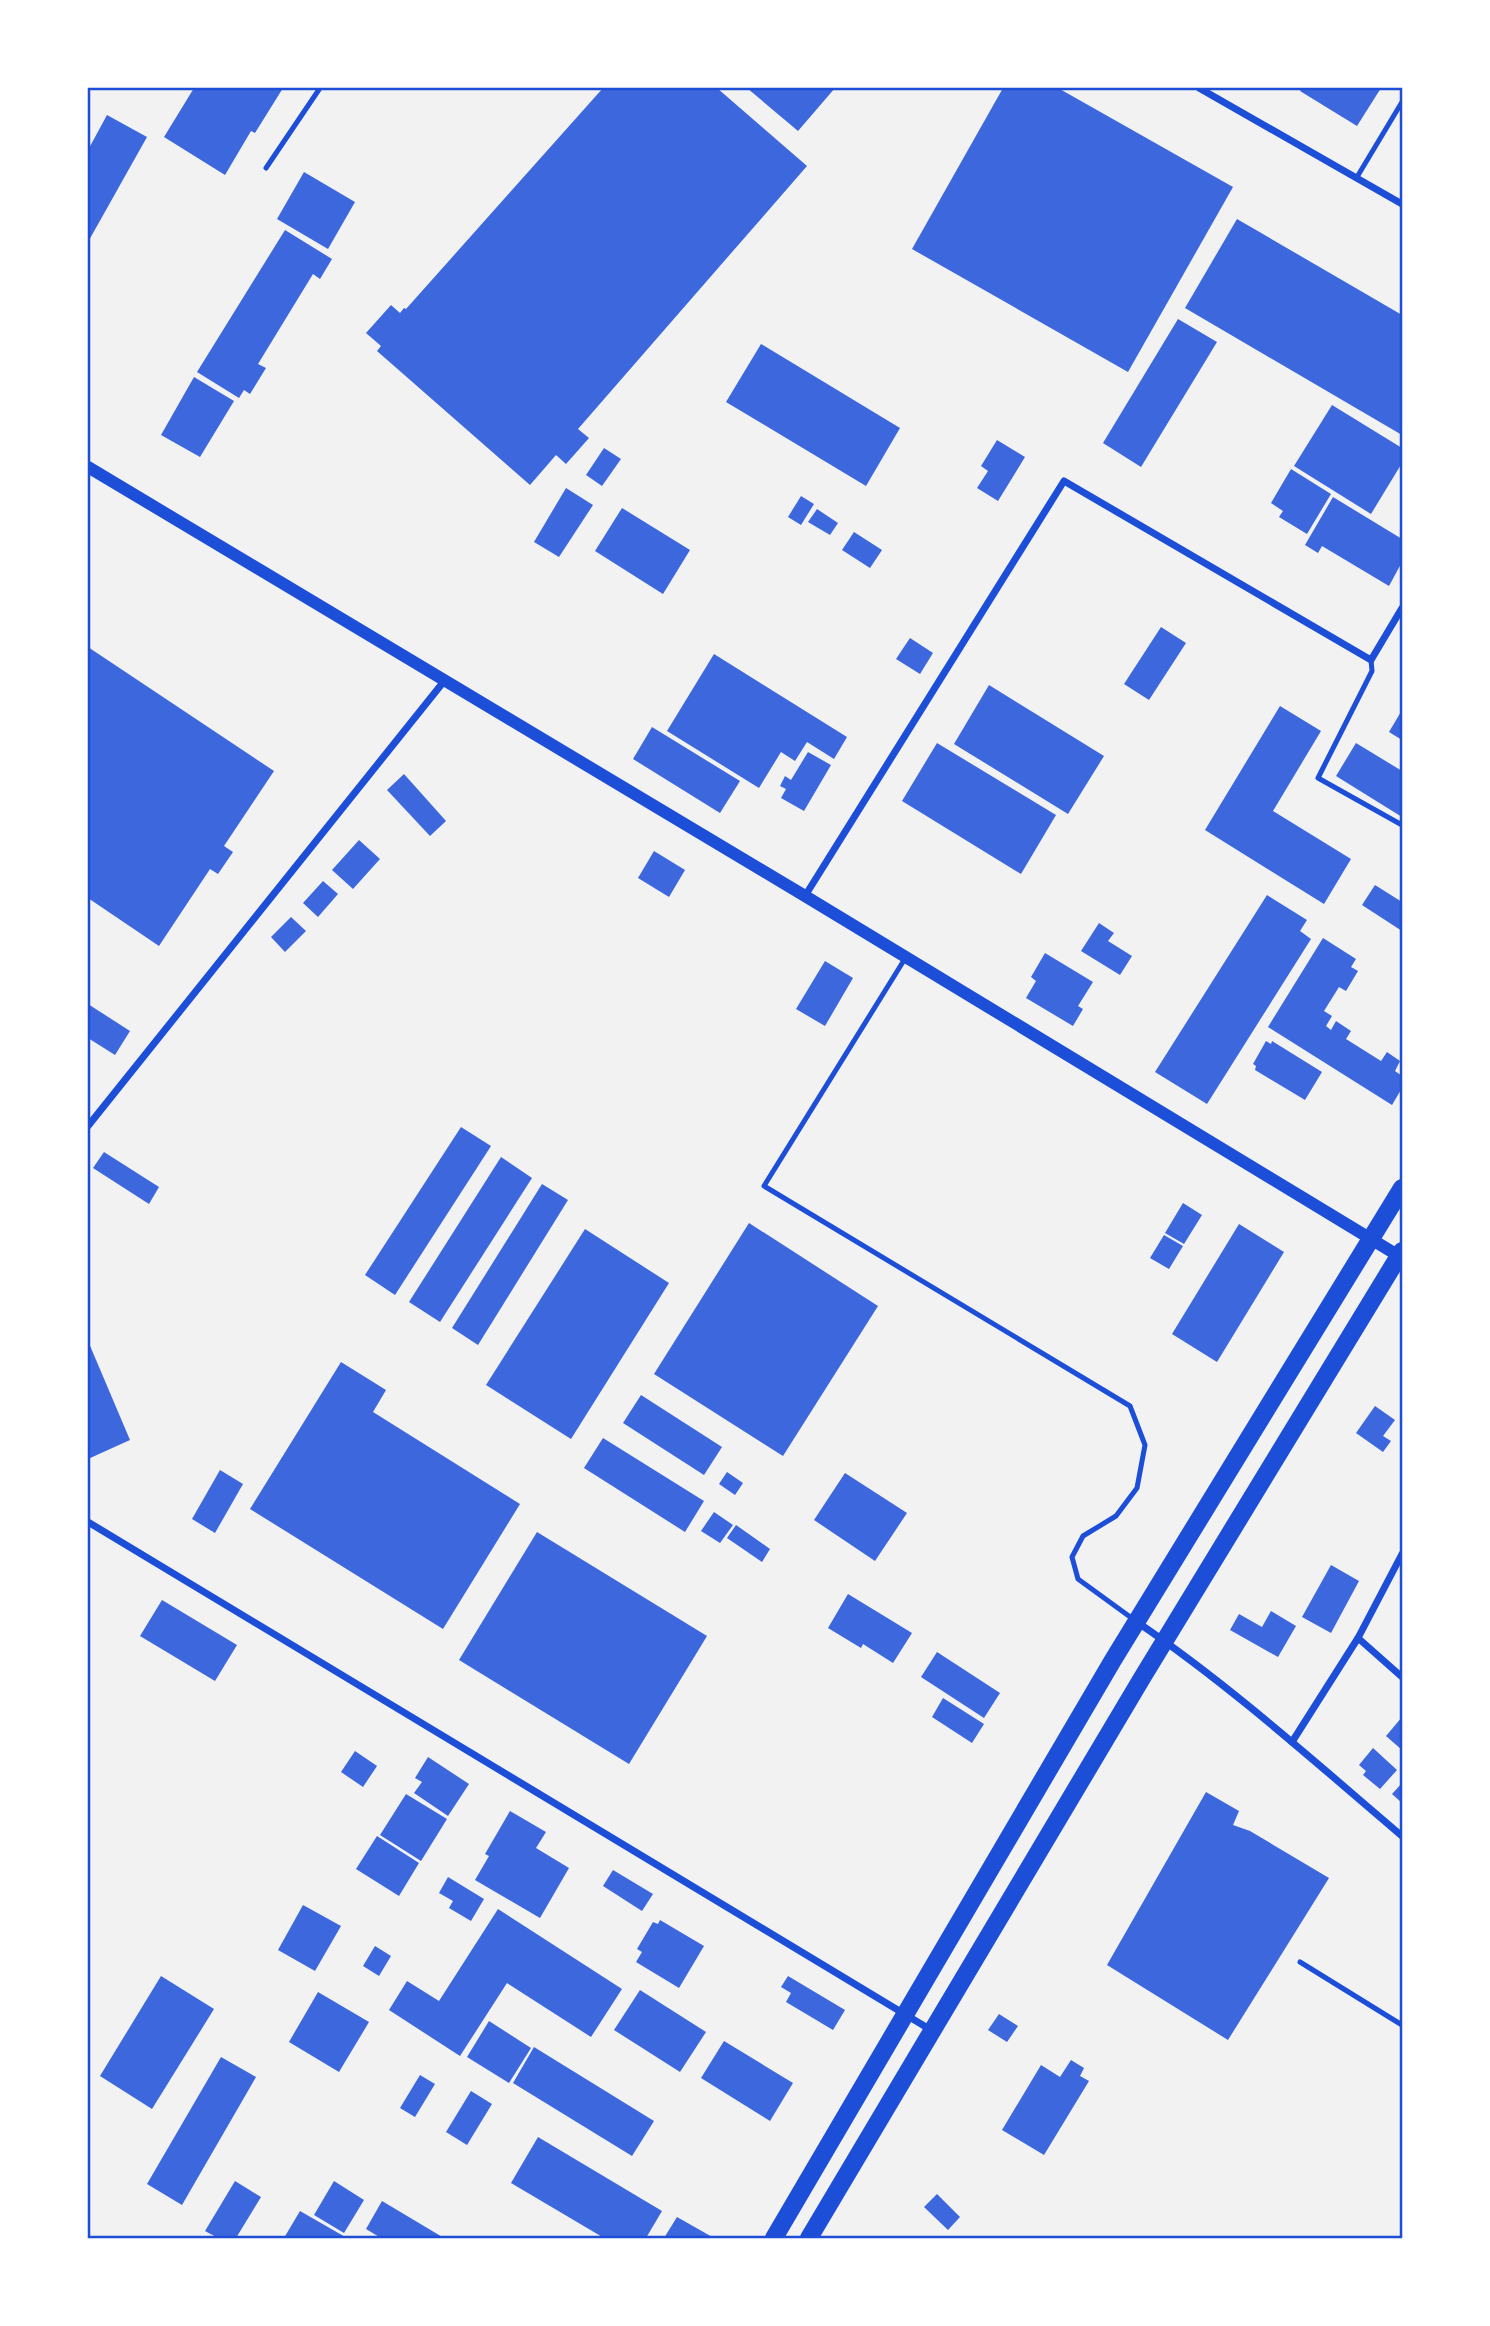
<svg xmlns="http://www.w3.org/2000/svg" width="1490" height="2326" font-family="'Alegreya Sans',sans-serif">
	<rect width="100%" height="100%" fill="#f2f2f2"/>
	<!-- building -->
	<g fill="#3d67dc">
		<polygon points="194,88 283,88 255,133 251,131 225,175 164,137"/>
		<polygon points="603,88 717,88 807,166 578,429 589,438 566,464 556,455 530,485 377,351 381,346 366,333 391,305 400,313 404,308 406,309"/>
		<polygon points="747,88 835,88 798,131"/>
		<polygon points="1003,88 1058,88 1233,187 1128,372 912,249"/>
		<polygon points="1302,88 1381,88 1357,126 1300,91"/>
		<polygon points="107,115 147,137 88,242 88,150"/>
		<polygon points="304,172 355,202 328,249 277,219"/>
		<polygon points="1237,219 1402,315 1402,435 1185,308"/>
		<polygon points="285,230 332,259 320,279 313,274 258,364 266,368 250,394 244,390 239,398 197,372"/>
		<polygon points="1178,319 1217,342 1141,467 1103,443"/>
		<polygon points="761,344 900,428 866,486 726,402"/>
		<polygon points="194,377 234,401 200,457 161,435"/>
		<polygon points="1332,405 1402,448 1402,463 1371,514 1294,466"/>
		<polygon points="997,440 1025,457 998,501 977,488 988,471 981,466"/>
		<polygon points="604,448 621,459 602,486 586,475"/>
		<polygon points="1291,469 1331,494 1307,534 1279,517 1283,511 1271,503"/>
		<polygon points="566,488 593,505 559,557 534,542"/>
		<polygon points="801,496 814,504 801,525 788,517"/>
		<polygon points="1333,497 1402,539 1402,562 1389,586 1322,546 1318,553 1305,545"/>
		<polygon points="622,508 690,550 663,594 595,551"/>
		<polygon points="817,509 838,523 830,535 808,522"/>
		<polygon points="854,532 882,550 870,568 842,550"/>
		<polygon points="1161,627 1186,643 1149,700 1124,684"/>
		<polygon points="910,638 933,653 920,674 896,659"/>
		<polygon points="88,647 274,771 224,846 233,852 218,874 210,869 159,946 88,898"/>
		<polygon points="714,654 847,737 834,759 807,742 795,761 781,752 759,788 667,731"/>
		<polygon points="989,685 1104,756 1068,814 954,744"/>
		<polygon points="1280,706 1321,731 1273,811 1351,859 1324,904 1205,830"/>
		<polygon points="1402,710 1402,740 1389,732"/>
		<polygon points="652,727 740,781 720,813 633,759"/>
		<polygon points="937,743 1056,815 1021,874 902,801"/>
		<polygon points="1356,743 1402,771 1402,817 1336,776"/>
		<polygon points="808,752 831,765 804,811 781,798 786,789 780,786 785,776 791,780"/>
		<polygon points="404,774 446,821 430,836 387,790"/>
		<polygon points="359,840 380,859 353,889 332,870"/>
		<polygon points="654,851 685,870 669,897 638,878"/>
		<polygon points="323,881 338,894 318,917 303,903"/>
		<polygon points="1375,885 1402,902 1402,931 1362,905"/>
		<polygon points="1267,895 1307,920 1300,931 1311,939 1207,1104 1155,1072"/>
		<polygon points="291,917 306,931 285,952 271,937"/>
		<polygon points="1099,923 1114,933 1108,941 1132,956 1120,975 1081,951"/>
		<polygon points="1323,938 1356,959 1351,967 1358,971 1346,991 1339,987 1324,1011 1332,1016 1326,1026 1331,1030 1336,1021 1351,1031 1346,1039 1381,1061 1387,1052 1400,1061 1395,1071 1402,1076 1402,1088 1392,1105 1268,1027"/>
		<polygon points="1045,953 1093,982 1078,1006 1083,1009 1073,1026 1026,998 1036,981 1031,977"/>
		<polygon points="825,961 853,978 825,1026 796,1009"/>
		<polygon points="88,1004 130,1031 115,1055 88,1038"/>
		<polygon points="1266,1041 1271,1044 1272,1041 1322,1072 1305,1100 1255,1070 1256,1066 1253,1064"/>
		<polygon points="461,1127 491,1146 395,1295 365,1275"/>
		<polygon points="104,1152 159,1187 149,1204 93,1168"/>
		<polygon points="501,1157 532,1178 440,1322 409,1302"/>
		<polygon points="542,1184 568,1200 478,1345 452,1328"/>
		<polygon points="1183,1203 1202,1215 1184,1244 1165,1233"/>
		<polygon points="749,1223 878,1306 783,1456 654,1374"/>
		<polygon points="1239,1224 1284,1252 1217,1362 1172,1334"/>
		<polygon points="585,1229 669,1283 571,1439 486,1385"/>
		<polygon points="1164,1235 1183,1246 1169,1269 1150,1258"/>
		<polygon points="88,1341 130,1440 88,1459"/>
		<polygon points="341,1362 386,1390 373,1412 520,1504 443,1629 250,1509"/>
		<polygon points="641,1395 722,1447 704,1475 623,1423"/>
		<polygon points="1375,1406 1395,1420 1383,1436 1391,1441 1383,1452 1356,1433"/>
		<polygon points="603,1438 704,1501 685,1532 584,1468"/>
		<polygon points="220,1470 243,1484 215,1533 192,1519"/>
		<polygon points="727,1472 743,1483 735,1495 719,1484"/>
		<polygon points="845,1473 907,1513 875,1561 814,1520"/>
		<polygon points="714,1512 733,1525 720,1543 701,1531"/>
		<polygon points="736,1525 770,1549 762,1562 727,1538"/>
		<polygon points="537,1532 707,1636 629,1764 459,1660"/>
		<polygon points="1331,1565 1359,1581 1331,1633 1302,1617"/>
		<polygon points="848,1594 912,1633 893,1663 863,1644 861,1648 828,1628"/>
		<polygon points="162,1600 237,1645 215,1681 140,1636"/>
		<polygon points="1271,1611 1296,1626 1278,1657 1230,1630 1239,1614 1262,1627"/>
		<polygon points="937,1652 1000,1693 984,1718 921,1677"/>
		<polygon points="943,1698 984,1724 972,1743 932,1717"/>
		<polygon points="1402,1717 1402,1750 1386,1736"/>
		<polygon points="1373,1748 1397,1770 1380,1789 1363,1775 1366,1771 1359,1765"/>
		<polygon points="355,1751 377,1766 363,1787 341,1772"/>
		<polygon points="428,1757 469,1784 448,1816 414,1793 422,1782 415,1778"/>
		<polygon points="1402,1783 1402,1803 1392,1794"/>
		<polygon points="1206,1792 1239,1811 1233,1825 1250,1831 1329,1878 1228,2040 1107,1965"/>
		<polygon points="406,1794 447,1819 421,1861 380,1835"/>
		<polygon points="510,1811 546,1832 536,1848 569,1868 540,1918 475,1880 489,1856 485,1854"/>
		<polygon points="377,1836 419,1863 399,1896 356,1869"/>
		<polygon points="613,1870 653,1894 642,1911 603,1886"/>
		<polygon points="448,1877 484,1899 471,1921 449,1908 453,1901 439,1893"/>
		<polygon points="303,1905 341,1926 315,1971 278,1950"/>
		<polygon points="498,1909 622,1989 591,2037 507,1983 460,2056 389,2010 407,1981 439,2001"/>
		<polygon points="660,1920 704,1946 679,1988 636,1962 642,1952 637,1949 653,1922 658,1924"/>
		<polygon points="375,1946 391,1956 379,1976 363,1966"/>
		<polygon points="161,1976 214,2009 152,2109 100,2076"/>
		<polygon points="788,1976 845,2010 833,2030 786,2002 791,1993 781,1987"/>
		<polygon points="640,1990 706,2032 680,2072 614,2030"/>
		<polygon points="318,1992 369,2022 339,2072 289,2042"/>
		<polygon points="999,2014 1018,2026 1007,2042 988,2030"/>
		<polygon points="489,2021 531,2048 509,2083 467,2057"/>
		<polygon points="724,2041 793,2083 770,2121 701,2078"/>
		<polygon points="534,2047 654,2121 632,2156 513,2083"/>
		<polygon points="221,2057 256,2077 182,2205 147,2184"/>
		<polygon points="1071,2060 1084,2068 1080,2076 1089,2081 1044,2155 1002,2130 1041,2065 1060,2077"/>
		<polygon points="420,2075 435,2084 415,2117 400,2108"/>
		<polygon points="471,2091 492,2104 467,2145 446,2132"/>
		<polygon points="538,2137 662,2211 646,2238 604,2238 511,2183"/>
		<polygon points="235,2181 261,2197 236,2238 218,2238 205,2231"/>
		<polygon points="334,2181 364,2200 344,2233 314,2215"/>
		<polygon points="937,2194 960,2217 948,2230 924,2207"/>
		<polygon points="382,2201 444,2238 381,2238 366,2229"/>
		<polygon points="300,2211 347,2238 284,2238"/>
		<polygon points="677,2217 714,2238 664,2238"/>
	</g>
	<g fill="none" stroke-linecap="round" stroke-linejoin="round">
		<!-- service -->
		<g stroke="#1d4ed8" stroke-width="5">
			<polyline points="266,168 320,88"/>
			<polyline points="1357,177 1402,102"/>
			<polyline points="1371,660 1372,671 1318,778 1402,825"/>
			<polyline points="906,957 764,1186 1130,1406 1145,1445 1137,1488 1116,1516 1083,1536 1072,1557 1078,1579 1133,1619"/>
			<polyline points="1300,1962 1402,2025"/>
		</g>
		<!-- minor -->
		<g stroke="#1d4ed8" stroke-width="7">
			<polyline points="1199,88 1402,204"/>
			<polyline points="805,896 1064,481 1371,660 1402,608"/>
			<polyline points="88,1126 445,680"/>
			<polyline points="88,1522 931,2030"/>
			<path d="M1137,1622C1231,1686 1316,1763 1402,1836"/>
			<polyline points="1358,1638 1402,1677"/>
			<polyline points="1292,1742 1358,1638 1402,1554"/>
		</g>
		<!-- tertiary -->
		<polyline stroke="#1d4ed8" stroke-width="12" points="88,467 805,896 1399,1256"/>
		<!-- trunk -->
		<g stroke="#1d4ed8" stroke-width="18">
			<polyline points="774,2238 1113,1660 1402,1188"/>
			<polyline points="809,2238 1142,1678 1402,1251"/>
		</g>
	</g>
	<!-- border -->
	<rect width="1490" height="2326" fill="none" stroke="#ffffff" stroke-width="178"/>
	<rect x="89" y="89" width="1312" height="2148" fill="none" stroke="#1d4ed8" stroke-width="2.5"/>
</svg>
